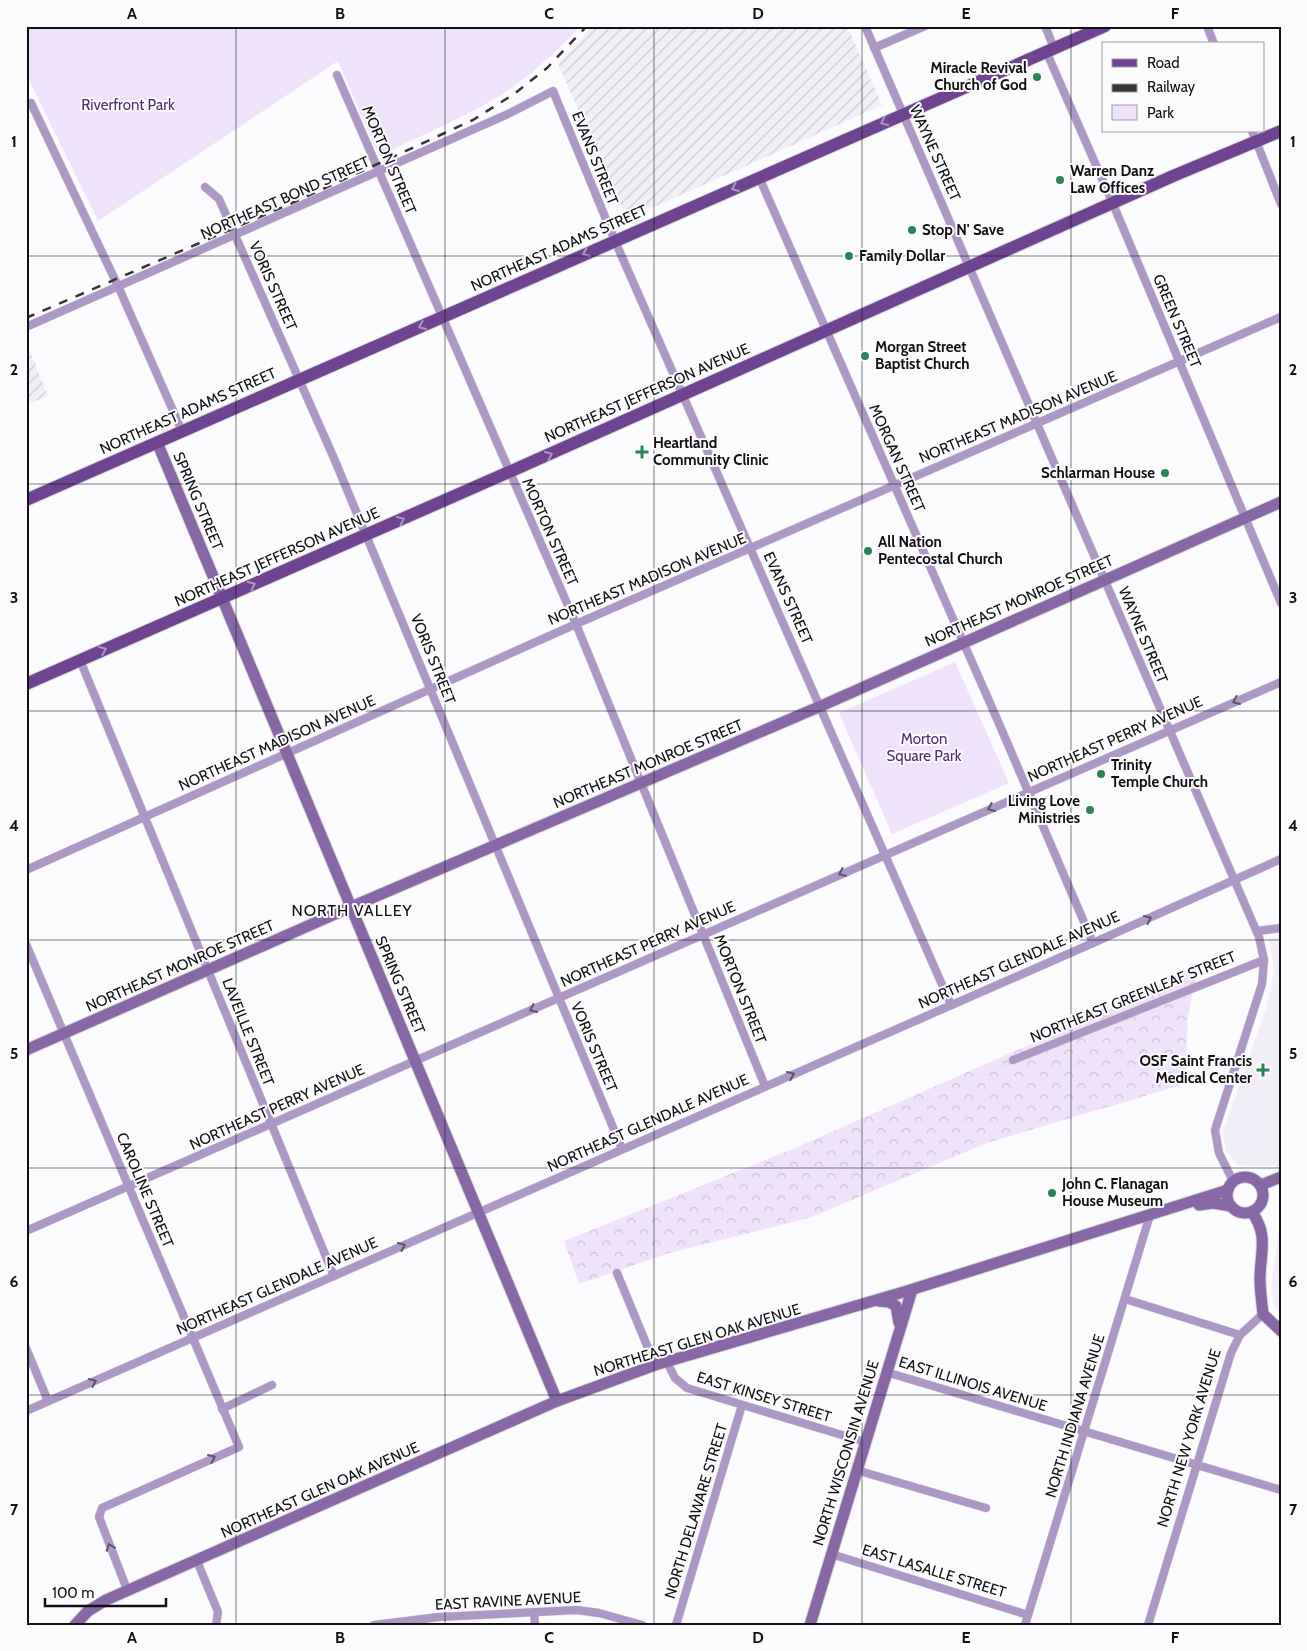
<svg xmlns="http://www.w3.org/2000/svg" width="1307" height="1651" font-family="Cabin,sans-serif">
	<defs>
		<pattern id="industrial-furrows" width="10" height="10" patternUnits="userSpaceOnUse" patternTransform="scale(1.25)"><rect width="10" height="10" fill="#f1eef7"/><path d="M-1 1l2-2M0 10L10 0M9 11l2-2" fill="none" stroke="#cecbd3"/></pattern>
		<pattern id="forest-crowns" width="20" height="18" patternUnits="userSpaceOnUse" patternTransform="scale(1.25)"><rect width="20" height="18" fill="#efe3fc"/><path d="M2 6a3 3 0 1 1 6 0M12 15a3 3 0 1 1 6 0" fill="none" stroke="#ccc2d7"/></pattern>
	</defs>
	<rect width="100%" height="100%" fill="#fbfafd"/>
	<!-- built -->
	<g fill="#f1eef7">
		<polygon points="1281,937 1281,1183 1276,1166 1237,1165 1226,1151 1223,1131 1266,1009 1274,972 1269,938"/>
		<polygon points="1281,1218 1281,1315 1275,1308 1271,1287"/>
	</g>
	<!-- industrial -->
	<g fill="url(#industrial-furrows)">
		<polygon points="593,26 847,26 882,105 627,219 558,64"/>
		<polygon points="26,341 48,396 26,405"/>
	</g>
	<!-- forest -->
	<polygon fill="url(#forest-crowns)" points="1199,962 1188,1016 1185,1084 987,1143 809,1218 669,1253 579,1284 564,1241 795,1148 1131,1000"/>
	<!-- green -->
	<g fill="#efe3fc">
		<path d="M26,26H580C553,56 518,87 482,106C449,124 413,139 379,156L338,61L98,221L26,74Z"/>
		<polygon points="955,662 1009,783 892,834 839,713"/>
	</g>
	<g fill="none" stroke-linecap="round" stroke-linejoin="round">
		<!-- street casing -->
		<g stroke="#d6d5d7" stroke-width="9">
			<g id="street">
				<polyline points="865,26 1259,937 1264,960 1262,984 1215,1130 1219,1153 1233,1181"/>
				<polyline points="1045,26 1054,48"/>
				<polyline points="1207,26 1214,44"/>
				<polyline points="874,48 925,26"/>
				<polyline points="1046,51 1113,204 1281,603"/>
				<polyline points="337,75 576,624 765,1086"/>
				<polyline points="31,103 118,286 182,431"/>
				<polyline points="1252,131 1281,204"/>
				<polyline points="759,177 997,719 1093,943"/>
				<polyline points="205,187 219,199 333,456 622,1149"/>
				<polyline points="26,327 508,114 553,91 615,241 951,1005"/>
				<polyline points="80,660 334,1276"/>
				<polyline points="26,870 576,624 1281,317"/>
				<polyline points="1257,931 1281,928"/>
				<polyline points="26,944 239,1447 102,1508 99,1517 128,1592"/>
				<polyline points="1013,1060 1264,960"/>
				<polyline points="26,1231 1281,682"/>
				<polyline points="617,1273 655,1365"/>
				<polyline points="1125,1299 1240,1335"/>
				<polyline points="26,1348 48,1401"/>
				<polyline points="667,1362 675,1378 687,1388 865,1442"/>
				<polyline points="886,1372 1281,1490"/>
				<polyline points="222,1409 272,1385"/>
				<polyline points="26,1411 1093,943 1281,859"/>
				<polyline points="856,1470 986,1508"/>
				<polyline points="831,1554 1028,1615"/>
				<polyline points="197,1561 218,1612 216,1625"/>
				<polyline points="534,1612 535,1625"/>
				<polyline points="374,1625 439,1617 577,1610 599,1613 642,1625"/>
				<polyline points="676,1625 742,1405"/>
				<polyline points="1025,1625 1150,1215"/>
				<polyline points="1148,1625 1231,1353 1240,1335 1263,1314"/>
			</g>
		</g>
		<!-- secondary casing -->
		<g stroke="#d6d5d7" stroke-width="13">
			<g id="secondary">
				<polyline points="157,442 557,1401"/>
				<polyline points="26,1050 351,907 821,706 1281,502"/>
				<circle cx="1245" cy="1195" r="18"/>
				<polyline points="1261,1185 1281,1177"/>
				<polyline points="1199,1205 1213,1203 1231,1206"/>
				<path d="M1252,1212C1269,1236 1260,1253 1260,1279C1260,1291 1262,1303 1263,1314L1281,1331"/>
				<polyline points="879,1301 889,1302 896,1306 899,1323"/>
				<polyline points="75,1625 88,1611 106,1600 557,1401 655,1365 907,1291 1228,1190"/>
				<polyline points="810,1625 912,1290"/>
			</g>
		</g>
		<!-- primary casing -->
		<g stroke="#d6d5d7" stroke-width="14">
			<g id="primary">
				<polyline points="26,500 1105,26"/>
				<polyline points="26,684 509,472 1173,176 1281,131"/>
			</g>
		</g>
		<!-- street -->
		<use href="#street" stroke="#ad97c4" stroke-width="8"/>
		<!-- secondary -->
		<use href="#secondary" stroke="#8867a7" stroke-width="11"/>
		<!-- primary -->
		<use href="#primary" stroke="#6e4391" stroke-width="12"/>
		<!-- rail -->
		<polyline stroke="#353536" stroke-width="2.5" stroke-dasharray="9 9" stroke-linecap="butt" points="26,318 299,200 473,120 514,94 547,68 587,26"/>
	</g>
	<!-- one-way arrows -->
	<defs><path id="oneway-chevron" d="M-2-3.5L2.5 0L-2 3.5" fill="none" stroke-width="1.6" stroke-linecap="round" stroke-linejoin="round" transform="scale(1.25)"/></defs>
	<g stroke="#ad95c2">
		<use href="#oneway-chevron" transform="translate(884 122) rotate(156)"/>
		<use href="#oneway-chevron" transform="translate(735 188) rotate(156)"/>
		<use href="#oneway-chevron" transform="translate(586 253) rotate(156)"/>
		<use href="#oneway-chevron" transform="translate(422 326) rotate(156)"/>
		<use href="#oneway-chevron" transform="translate(549 455) rotate(-24)"/>
		<use href="#oneway-chevron" transform="translate(401 520) rotate(-24)"/>
		<use href="#oneway-chevron" transform="translate(252 585) rotate(-24)"/>
		<use href="#oneway-chevron" transform="translate(103 650) rotate(-23)"/>
	</g>
	<g stroke="#5f546b">
		<use href="#oneway-chevron" transform="translate(1236 701) rotate(157)"/>
		<use href="#oneway-chevron" transform="translate(991 808) rotate(157)"/>
		<use href="#oneway-chevron" transform="translate(842 873) rotate(156)"/>
		<use href="#oneway-chevron" transform="translate(1148 919) rotate(-24)"/>
		<use href="#oneway-chevron" transform="translate(533 1009) rotate(156)"/>
		<use href="#oneway-chevron" transform="translate(791 1075) rotate(-23)"/>
		<use href="#oneway-chevron" transform="translate(402 1246) rotate(-24)"/>
		<use href="#oneway-chevron" transform="translate(93 1382) rotate(-24)"/>
		<use href="#oneway-chevron" transform="translate(212 1458) rotate(-23)"/>
		<use href="#oneway-chevron" transform="translate(110 1547) rotate(-111)"/>
	</g>
	<!-- grid -->
	<path fill="none" stroke="#111112" stroke-width="1" stroke-opacity="0.55" d="M236,26V1625M445,26V1625M654,26V1625M862,26V1625M1071,26V1625M26,256H1281M26,484H1281M26,711H1281M26,940H1281M26,1168H1281M26,1395H1281"/>
	<!-- markers -->
	<g fill="#2d8357" stroke="#fbfafd" stroke-width="2">
		<circle cx="1037" cy="77" r="5"/>
		<circle cx="1060" cy="180" r="5"/>
		<circle cx="912" cy="230" r="5"/>
		<circle cx="849" cy="256" r="5"/>
		<circle cx="865" cy="356" r="5"/>
		<path d="M639.5 444.5h5v5h5v5h-5v5h-5v-5h-5v-5h5z"/>
		<circle cx="1165" cy="473" r="5"/>
		<circle cx="868" cy="551" r="5"/>
		<circle cx="1101" cy="774" r="5"/>
		<circle cx="1090" cy="810" r="5"/>
		<path d="M1260.5 1062.5h5v5h5v5h-5v5h-5v-5h-5v-5h5z"/>
		<circle cx="1052" cy="1193" r="5"/>
	</g>
	<g text-anchor="middle" dominant-baseline="central" stroke-width="4" stroke-linejoin="round" paint-order="stroke">
		<!-- poi labels -->
		<g font-size="15" font-weight="bold" fill="#111112" stroke="#fbfafd" text-anchor="start">
			<text x="1027" y="68" text-anchor="end">Miracle Revival<tspan x="1027" dy="17">Church of God</tspan></text>
			<text x="1070" y="171">Warren Danz<tspan x="1070" dy="17">Law Offices</tspan></text>
			<text x="922" y="230">Stop N' Save</text>
			<text x="859" y="256">Family Dollar</text>
			<text x="875" y="347">Morgan Street<tspan x="875" dy="17">Baptist Church</tspan></text>
			<text x="653" y="443">Heartland<tspan x="653" dy="17">Community Clinic</tspan></text>
			<text x="1155" y="473" text-anchor="end">Schlarman House</text>
			<text x="878" y="542">All Nation<tspan x="878" dy="17">Pentecostal Church</tspan></text>
			<text x="1111" y="765">Trinity<tspan x="1111" dy="17">Temple Church</tspan></text>
			<text x="1080" y="801" text-anchor="end">Living Love<tspan x="1080" dy="17">Ministries</tspan></text>
			<text x="1252" y="1061" text-anchor="end">OSF Saint Francis<tspan x="1252" dy="17">Medical Center</tspan></text>
			<text x="1062" y="1184">John C. Flanagan<tspan x="1062" dy="17">House Museum</tspan></text>
		</g>
		<!-- park labels -->
		<g font-size="15" fill="#532b73" stroke="#fbfafd">
			<text x="128" y="105">Riverfront Park</text>
			<text x="924" y="739">Morton<tspan x="924" dy="17">Square Park</tspan></text>
		</g>
		<!-- street labels -->
		<g font-size="15" fill="#111112" stroke="#fbfafd">
			<text transform="translate(935 153) rotate(66)">WAYNE STREET</text>
			<text transform="translate(595 158) rotate(68)">EVANS STREET</text>
			<text transform="translate(389 160) rotate(67)">MORTON STREET</text>
			<text transform="translate(285 198) rotate(-24)">NORTHEAST BOND STREET</text>
			<text transform="translate(559 248) rotate(-24)">NORTHEAST ADAMS STREET</text>
			<text transform="translate(273 286) rotate(66)">VORIS STREET</text>
			<text transform="translate(1177 321) rotate(67)">GREEN STREET</text>
			<text transform="translate(647 393) rotate(-24)">NORTHEAST JEFFERSON AVENUE</text>
			<text transform="translate(188 411) rotate(-24)">NORTHEAST ADAMS STREET</text>
			<text transform="translate(1018 417) rotate(-23)">NORTHEAST MADISON AVENUE</text>
			<text transform="translate(897 458) rotate(66)">MORGAN STREET</text>
			<text transform="translate(198 501) rotate(67)">SPRING STREET</text>
			<text transform="translate(550 532) rotate(66)">MORTON STREET</text>
			<text transform="translate(277 557) rotate(-24)">NORTHEAST JEFFERSON AVENUE</text>
			<text transform="translate(647 579) rotate(-23)">NORTHEAST MADISON AVENUE</text>
			<text transform="translate(788 598) rotate(66)">EVANS STREET</text>
			<text transform="translate(1019 601) rotate(-24)">NORTHEAST MONROE STREET</text>
			<text transform="translate(1143 635) rotate(67)">WAYNE STREET</text>
			<text transform="translate(433 659) rotate(68)">VORIS STREET</text>
			<text transform="translate(1115 739) rotate(-24)">NORTHEAST PERRY AVENUE</text>
			<text transform="translate(277 743) rotate(-24)">NORTHEAST MADISON AVENUE</text>
			<text transform="translate(648 764) rotate(-23)">NORTHEAST MONROE STREET</text>
			<text transform="translate(648 944) rotate(-24)">NORTHEAST PERRY AVENUE</text>
			<text transform="translate(1019 960) rotate(-24)">NORTHEAST GLENDALE AVENUE</text>
			<text transform="translate(180 966) rotate(-24)">NORTHEAST MONROE STREET</text>
			<text transform="translate(400 985) rotate(67)">SPRING STREET</text>
			<text transform="translate(740 989) rotate(68)">MORTON STREET</text>
			<text transform="translate(1133 997) rotate(-22)">NORTHEAST GREENLEAF STREET</text>
			<text transform="translate(248 1032) rotate(68)">LAVEILLE STREET</text>
			<text transform="translate(594 1047) rotate(67)">VORIS STREET</text>
			<text transform="translate(277 1107) rotate(-24)">NORTHEAST PERRY AVENUE</text>
			<text transform="translate(648 1123) rotate(-24)">NORTHEAST GLENDALE AVENUE</text>
			<text transform="translate(145 1190) rotate(67)">CAROLINE STREET</text>
			<text transform="translate(277 1286) rotate(-24)">NORTHEAST GLENDALE AVENUE</text>
			<text transform="translate(697 1340) rotate(-17)">NORTHEAST GLEN OAK AVENUE</text>
			<text transform="translate(973 1384) rotate(17)">EAST ILLINOIS AVENUE</text>
			<text transform="translate(764 1397) rotate(17)">EAST KINSEY STREET</text>
			<text transform="translate(1075 1416) rotate(-73)">NORTH INDIANA AVENUE</text>
			<text transform="translate(1189 1438) rotate(-73)">NORTH NEW YORK AVENUE</text>
			<text transform="translate(846 1453) rotate(-73)">NORTH WISCONSIN AVENUE</text>
			<text transform="translate(320 1490) rotate(-24)">NORTHEAST GLEN OAK AVENUE</text>
			<text transform="translate(696 1511) rotate(-73)">NORTH DELAWARE STREET</text>
			<text transform="translate(934 1571) rotate(17)">EAST LASALLE STREET</text>
			<text transform="translate(508 1601) rotate(-3)">EAST RAVINE AVENUE</text>
		</g>
		<!-- neighbourhood labels -->
		<g font-size="16" letter-spacing="1" fill="#111112" stroke="#fbfafd">
			<text x="352" y="910">NORTH VALLEY</text>
		</g>
	</g>
	<!-- border -->
	<rect width="1307" height="1651" fill="none" stroke="#fbfafd" stroke-width="55"/>
	<!-- legend -->
	<rect x="1102" y="42" width="162" height="90" fill="#fbfafd" stroke="#9d9d9f"/>
	<rect x="1112" y="59" width="25" height="8" fill="#6e4391" stroke="#9d9d9f"/>
	<text x="1147" y="68" font-size="15" fill="#111112">Road</text>
	<rect x="1112" y="84" width="25" height="8" fill="#353536" stroke="#9d9d9f"/>
	<text x="1147" y="92" font-size="15" fill="#111112">Railway</text>
	<rect x="1112" y="105" width="25" height="15" fill="#efe3fc" stroke="#9d9d9f"/>
	<text x="1147" y="118" font-size="15" fill="#111112">Park</text>
	<!-- scale -->
	<path d="M45 1598v8h121v-8" fill="none" stroke="#111112" stroke-width="2.5"/>
	<text x="52" y="1598" font-size="15" fill="#111112" stroke="#fbfafd" stroke-width="4" paint-order="stroke">100 m</text>
	<rect x="28" y="28" width="1252" height="1596" fill="none" stroke="#111112" stroke-width="2"/>
	<g font-size="16" text-anchor="middle" font-weight="bold" fill="#111112">
		<text x="132" y="19">A</text>
		<text x="340" y="19">B</text>
		<text x="549" y="19">C</text>
		<text x="758" y="19">D</text>
		<text x="966" y="19">E</text>
		<text x="1175" y="19">F</text>
		<text x="14" y="147">1</text>
		<text x="1293" y="147">1</text>
		<text x="14" y="375">2</text>
		<text x="1293" y="375">2</text>
		<text x="14" y="603">3</text>
		<text x="1293" y="603">3</text>
		<text x="14" y="831">4</text>
		<text x="1293" y="831">4</text>
		<text x="14" y="1059">5</text>
		<text x="1293" y="1059">5</text>
		<text x="14" y="1287">6</text>
		<text x="1293" y="1287">6</text>
		<text x="14" y="1515">7</text>
		<text x="1293" y="1515">7</text>
		<text x="132" y="1643">A</text>
		<text x="340" y="1643">B</text>
		<text x="549" y="1643">C</text>
		<text x="758" y="1643">D</text>
		<text x="966" y="1643">E</text>
		<text x="1175" y="1643">F</text>
	</g>
</svg>
